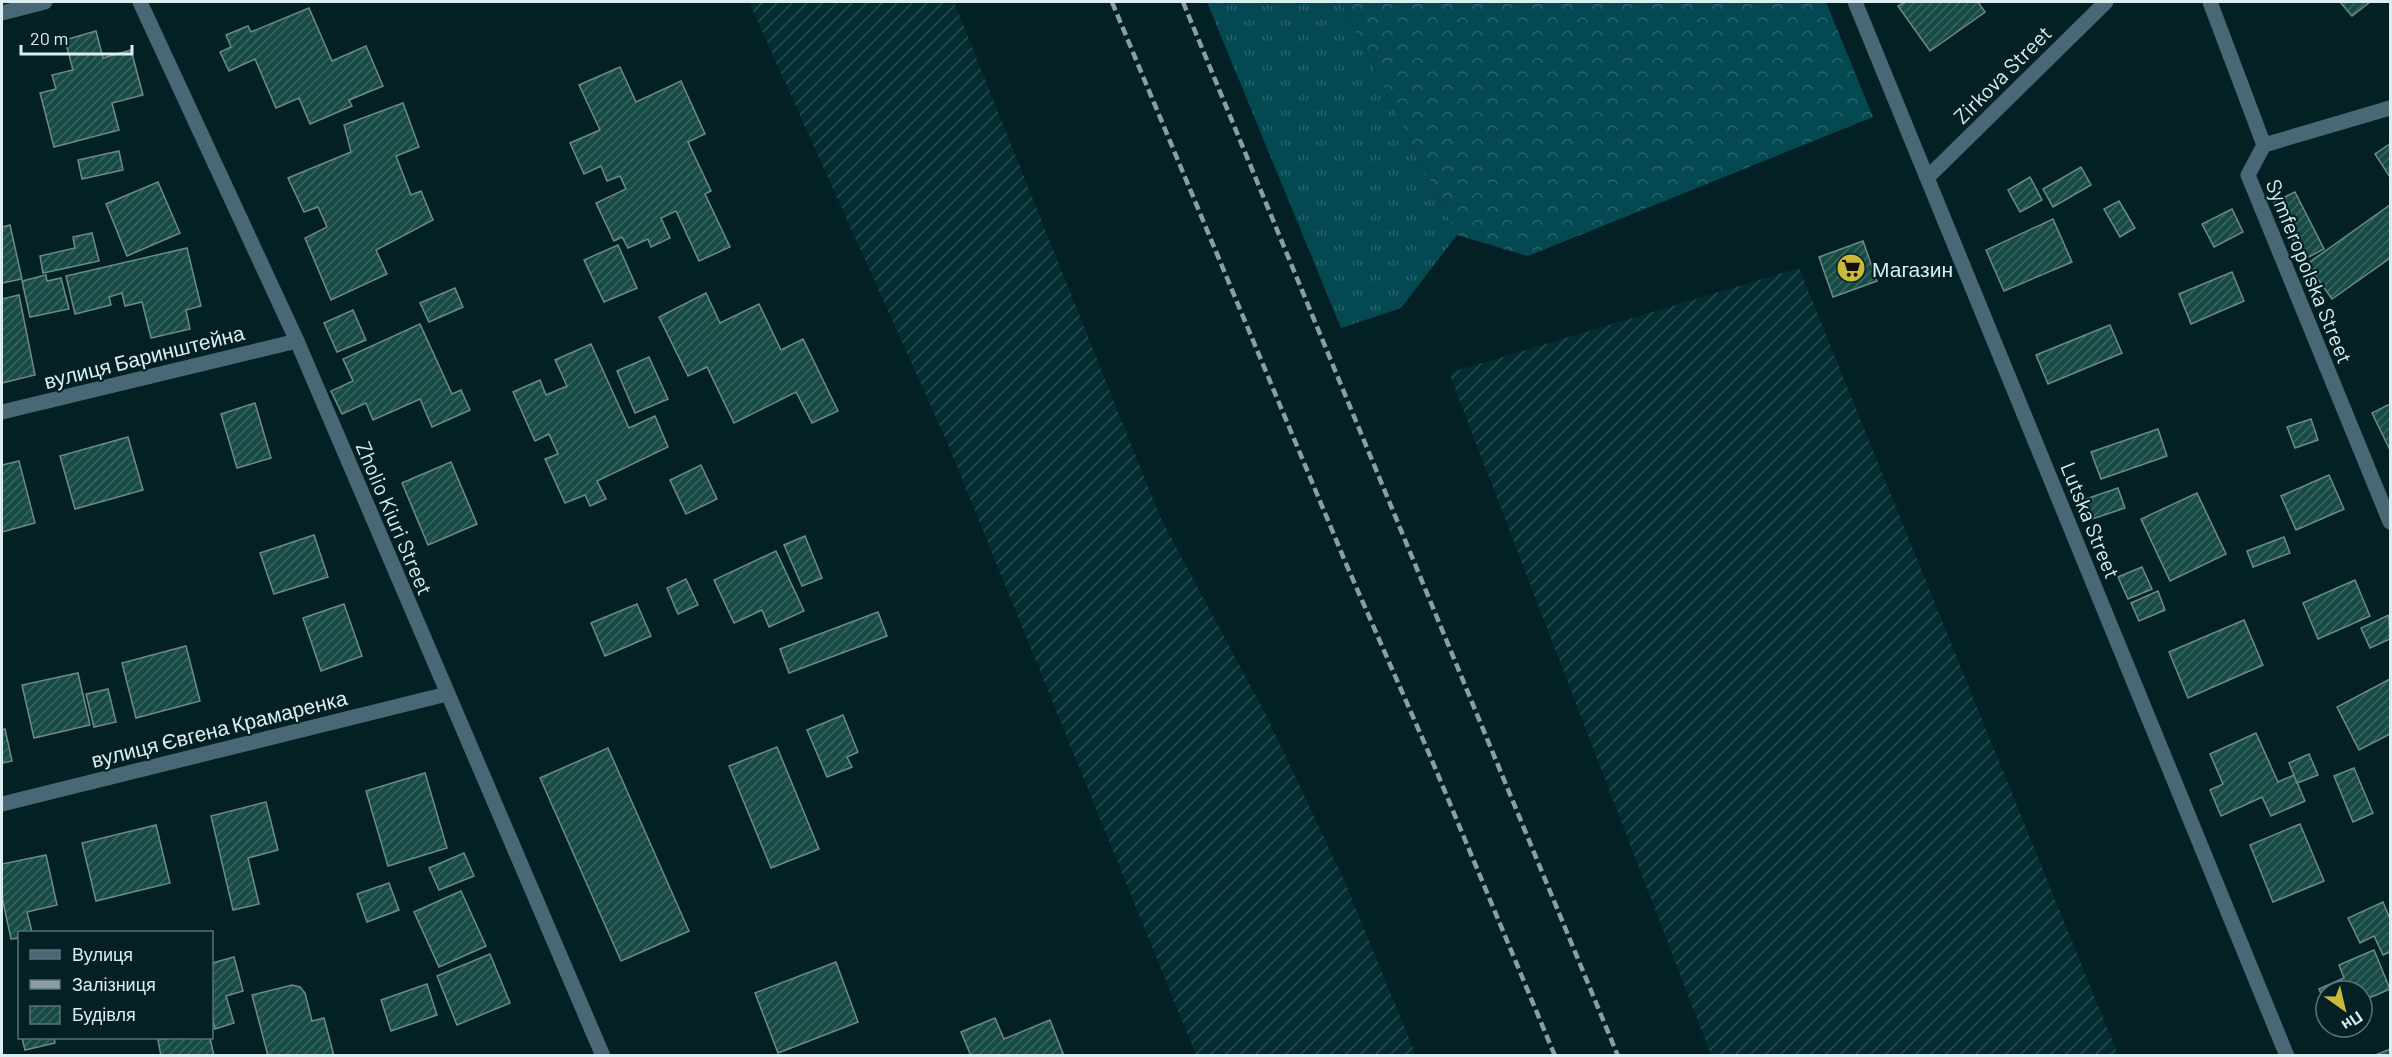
<svg xmlns="http://www.w3.org/2000/svg" width="2392" height="1057" font-family="Barlow,sans-serif">
	<defs>
		<pattern id="industrial-furrows" width="10" height="10" patternUnits="userSpaceOnUse" patternTransform="scale(1.5)"><rect width="10" height="10" fill="#042d32"/><path d="M-1 1l2-2M0 10L10 0M9 11l2-2" fill="none" stroke="#284c50"/></pattern>
		<pattern id="grass-tufts" width="24" height="20" patternUnits="userSpaceOnUse" patternTransform="scale(1.5)"><rect width="24" height="20" fill="#044952"/><path d="M3 7l-1-3M5 7V3M7 7l1-3M15 17l-1-3M17 17v-4M19 17l1-3" fill="none" stroke="#28646b"/></pattern>
		<pattern id="forest-crowns" width="20" height="18" patternUnits="userSpaceOnUse" patternTransform="scale(1.5)"><rect width="20" height="18" fill="#044952"/><path d="M2 6a3 3 0 1 1 6 0M12 15a3 3 0 1 1 6 0" fill="none" stroke="#28646b"/></pattern>
		<pattern id="building-hatch" width="6" height="6" patternUnits="userSpaceOnUse" patternTransform="scale(1.5)"><rect width="6" height="6" fill="#194b46"/><path d="M-1 1l2-2M0 6l6-6M5 7l2-2" fill="none" stroke="#3a6561"/></pattern>
	</defs>
	<rect width="100%" height="100%" fill="#032125"/>
	<!-- industrial -->
	<g fill="url(#industrial-furrows)">
		<polygon points="749,2 954,2 1161,519 1266,715 1343,878 1416,1055 1196,1055 947,442"/>
		<polygon points="1799,268 1831,347 2118,1055 1711,1055 1449,373"/>
	</g>
	<!-- grass -->
	<polygon fill="url(#grass-tufts)" points="1207,2 1341,2 1457,235 1401,308 1341,328"/>
	<!-- forest -->
	<polygon fill="url(#forest-crowns)" points="1341,2 1826,2 1873,117 1528,256 1457,235"/>
	<!-- building -->
	<g fill="url(#building-hatch)" stroke="#6c8b87" stroke-width="1.5">
		<polygon points="1905,2 1978,2 1985,12 1930,51 1898,6"/>
		<polygon points="2340,2 2370,2 2352,16"/>
		<polygon points="309,8 332,61 366,46 383,86 349,100 352,106 310,124 299,98 276,108 255,59 229,71 220,52 231,47 226,35 248,26 251,32"/>
		<polygon points="96,31 103,58 131,50 143,95 112,103 119,130 54,147 40,93 56,89 52,75 73,70 65,40"/>
		<polygon points="620,67 636,102 681,81 705,134 688,142 711,191 705,194 730,247 699,261 676,211 661,218 670,238 651,247 648,239 628,248 622,237 614,241 596,203 626,189 620,176 607,181 601,166 584,174 570,143 600,130 579,85"/>
		<polygon points="403,103 419,147 396,156 411,195 421,191 433,220 376,250 387,274 331,300 305,238 327,227 318,207 304,212 288,178 351,152 344,125"/>
		<polygon points="2390,144 2390,177 2375,154"/>
		<polygon points="119,151 123,170 82,179 78,160"/>
		<polygon points="2081,167 2091,185 2053,207 2043,189"/>
		<polygon points="2030,177 2042,200 2020,212 2008,190"/>
		<polygon points="158,182 180,233 127,256 106,204"/>
		<polygon points="2295,192 2324,249 2303,260 2274,202"/>
		<polygon points="2119,201 2135,228 2120,237 2104,209"/>
		<polygon points="2390,205 2390,258 2332,299 2307,264"/>
		<polygon points="2232,209 2243,232 2214,247 2202,224"/>
		<polygon points="2053,219 2072,262 2004,291 1986,250"/>
		<polygon points="10,225 22,279 2,283 2,227"/>
		<polygon points="92,233 99,261 43,273 40,256 75,248 73,237"/>
		<polygon points="1863,241 1877,281 1833,297 1819,257"/>
		<polygon points="618,245 637,288 604,302 584,260"/>
		<polygon points="187,248 201,306 186,310 190,329 151,338 142,302 125,306 122,293 109,297 111,305 75,314 66,276"/>
		<polygon points="2232,272 2244,301 2191,324 2179,294"/>
		<polygon points="46,275 47,281 61,278 69,309 30,317 22,281"/>
		<polygon points="455,288 463,307 429,322 420,303"/>
		<polygon points="706,293 720,323 759,304 781,350 803,339 838,411 812,423 796,392 734,423 707,367 688,376 659,317"/>
		<polygon points="19,295 35,375 2,383 2,299"/>
		<polygon points="353,310 366,340 337,352 324,323"/>
		<polygon points="420,324 452,394 461,390 470,410 432,427 420,399 373,420 366,403 342,414 331,391 353,381 343,359"/>
		<polygon points="2110,325 2122,353 2048,384 2036,355"/>
		<polygon points="591,344 629,428 655,416 668,447 597,481 606,499 590,506 585,495 565,503 545,459 558,454 549,434 535,441 513,392 540,380 546,395 567,386 555,360"/>
		<polygon points="649,357 668,399 635,413 617,371"/>
		<polygon points="255,403 271,458 237,468 221,414"/>
		<polygon points="2390,404 2390,447 2389,448 2372,413"/>
		<polygon points="2311,419 2318,440 2295,448 2287,427"/>
		<polygon points="2158,429 2167,456 2101,479 2091,452"/>
		<polygon points="128,437 143,490 75,509 60,456"/>
		<polygon points="19,461 35,523 2,532 2,465"/>
		<polygon points="451,462 477,524 428,545 402,483"/>
		<polygon points="701,465 717,499 686,514 670,480"/>
		<polygon points="2329,475 2344,509 2296,530 2281,496"/>
		<polygon points="2118,488 2125,508 2086,521 2080,501"/>
		<polygon points="2197,493 2226,554 2170,581 2141,519"/>
		<polygon points="314,535 328,577 274,594 260,553"/>
		<polygon points="805,536 822,578 802,586 784,545"/>
		<polygon points="2284,537 2290,553 2253,567 2247,551"/>
		<polygon points="776,551 804,611 769,627 762,610 734,623 714,580"/>
		<polygon points="2142,567 2152,589 2128,599 2118,577"/>
		<polygon points="686,579 698,605 678,614 667,588"/>
		<polygon points="2355,580 2370,616 2318,639 2303,603"/>
		<polygon points="2158,591 2165,610 2139,621 2131,603"/>
		<polygon points="344,604 362,656 321,671 303,618"/>
		<polygon points="637,604 651,636 605,656 591,623"/>
		<polygon points="878,612 887,636 789,673 780,649"/>
		<polygon points="2389,615 2390,639 2370,648 2361,628"/>
		<polygon points="2244,620 2263,665 2188,698 2169,652"/>
		<polygon points="186,646 200,701 136,718 122,663"/>
		<polygon points="78,673 90,725 34,738 22,685"/>
		<polygon points="2390,679 2390,734 2359,750 2337,707"/>
		<polygon points="108,689 116,722 94,727 86,694"/>
		<polygon points="843,715 858,752 847,757 852,767 827,777 807,730"/>
		<polygon points="5,729 12,761 2,763 2,730"/>
		<polygon points="2256,733 2278,782 2294,775 2305,801 2271,816 2262,797 2221,816 2210,790 2223,784 2210,754"/>
		<polygon points="777,747 819,849 771,868 729,766"/>
		<polygon points="608,748 689,931 621,961 540,778"/>
		<polygon points="2309,754 2318,775 2297,783 2289,763"/>
		<polygon points="2354,768 2373,813 2353,822 2334,776"/>
		<polygon points="425,773 447,848 388,866 366,791"/>
		<polygon points="266,802 278,850 248,858 259,904 233,910 211,816"/>
		<polygon points="2300,824 2324,881 2273,902 2250,845"/>
		<polygon points="156,825 170,883 96,901 82,843"/>
		<polygon points="464,853 474,876 439,890 429,868"/>
		<polygon points="46,855 57,905 27,912 32,932 20,932 20,938 11,939 2,897 2,864"/>
		<polygon points="389,883 399,910 367,922 357,894"/>
		<polygon points="461,891 486,946 439,967 414,912"/>
		<polygon points="2383,902 2390,919 2390,952 2383,955 2374,936 2360,943 2348,918"/>
		<polygon points="2374,950 2390,989 2362,1001 2362,991 2326,991 2326,1006 2319,989 2344,978 2339,965"/>
		<polygon points="490,954 510,1003 457,1025 437,976"/>
		<polygon points="234,957 243,991 226,996 234,1023 215,1029 212,1016 212,963"/>
		<polygon points="836,962 858,1022 778,1053 755,993"/>
		<polygon points="427,984 437,1015 391,1031 381,1000"/>
		<polygon points="292,985 300,987 305,993 312,1021 324,1018 334,1056 268,1056 252,995"/>
		<polygon points="995,1018 1004,1039 1050,1020 1064,1056 971,1056 961,1032"/>
		<polygon points="22,1038 54,1038 55,1043 25,1050"/>
		<polygon points="170,1038 210,1038 214,1056 161,1056 158,1040"/>
		<polygon points="2390,1049 2390,1056 2373,1056"/>
	</g>
	<g fill="none" stroke-linecap="round" stroke-linejoin="round">
		<!-- street -->
		<g stroke="#4a6775" stroke-width="15">
			<polyline points="140,2 297,341 603,1056"/>
			<polyline points="1855,2 2287,1056"/>
			<polyline points="2210,2 2264,145 2248,175 2390,522"/>
			<polyline points="2,13 45,2"/>
			<polyline points="2264,145 2390,108"/>
			<polyline points="1928,177 2106,2"/>
			<polyline points="2,412 297,341"/>
			<polyline points="2,804 447,694"/>
		</g>
		<!-- rail -->
		<g stroke="#899fa2" stroke-width="4.5" stroke-dasharray="9 4.5" stroke-linecap="butt">
			<polyline points="1112,2 1347,566 1431,758 1555,1056"/>
			<polyline points="1183,2 1618,1056"/>
		</g>
	</g>
	<!-- icons -->
	<defs>
		<g id="supermarket-disc" transform="scale(1.5)"><circle r="9.5" fill="#cbb939" stroke="#032125"/><path d="M-6-5.5h2.5l.6 2H6L4.5 2H-2.5L-4.4-4H-6ZM-1.5 3.2a1.3 1.3 0 1 0 .1 0ZM3 3.2a1.3 1.3 0 1 0 .1 0Z" fill="#111"/></g>
	</defs>
	<g fill-rule="evenodd">
		<use href="#supermarket-disc" x="1851" y="268"/>
	</g>
	<g text-anchor="middle" dominant-baseline="central" stroke-width="4.5" stroke-linejoin="round" paint-order="stroke">
		<!-- street labels -->
		<g font-size="21" fill="#ddeef0" stroke="#032125">
			<text transform="translate(2002 74) rotate(-45)">Zirkova Street</text>
			<text transform="translate(2310 271) rotate(68)">Symferopolska Street</text>
			<text transform="translate(144 356) rotate(-14)">вулиця Баринштейна</text>
			<text transform="translate(395 518) rotate(67)">Zholio Kiuri Street</text>
			<text transform="translate(2091 520) rotate(68)">Lutska Street</text>
			<text transform="translate(219 728) rotate(-14)">вулиця Євгена Крамаренка</text>
		</g>
		<!-- poi labels -->
		<g font-size="21" fill="#ddeef0" stroke="#032125" text-anchor="start">
			<text x="1872" y="268">Магазин</text>
		</g>
	</g>
	<!-- border -->
	<rect width="2392" height="1057" fill="none" stroke="#ddeef0" stroke-width="6"/>
	<!-- legend -->
	<rect x="18" y="931" width="195" height="108" fill="#032125" stroke="#5a7376" stroke-width="1.5"/>
	<rect x="30" y="950" width="30" height="9" fill="#4a6775" stroke="#5a7376" stroke-width="1.5"/>
	<text x="72" y="961" font-size="18" fill="#ddeef0">Вулиця</text>
	<rect x="30" y="980" width="30" height="9" fill="#899fa2" stroke="#5a7376" stroke-width="1.5"/>
	<text x="72" y="991" font-size="18" fill="#ddeef0">Залізниця</text>
	<rect x="30" y="1006" width="30" height="18" fill="url(#building-hatch)" stroke="#5a7376" stroke-width="1.5"/>
	<text x="72" y="1021" font-size="18" fill="#ddeef0">Будівля</text>
	<!-- north arrow -->
	<g transform="translate(2344 1009) rotate(146)"><circle r="28" fill="#032125" stroke="#5a7376" stroke-width="1.5"/>
	<path d="M0-4.5L10 22L0 15L-10 22Z" fill="#cbb939"/>
	<text y="-9" font-size="16" font-weight="bold" text-anchor="middle" fill="#ddeef0">Пн</text>
	</g>
	<!-- scale -->
	<path d="M21 45v9h111v-9" fill="none" stroke="#ddeef0" stroke-width="3"/>
	<text x="30" y="45" font-size="18" fill="#ddeef0" stroke="#032125" stroke-width="4.5" paint-order="stroke">20 m</text>
</svg>
